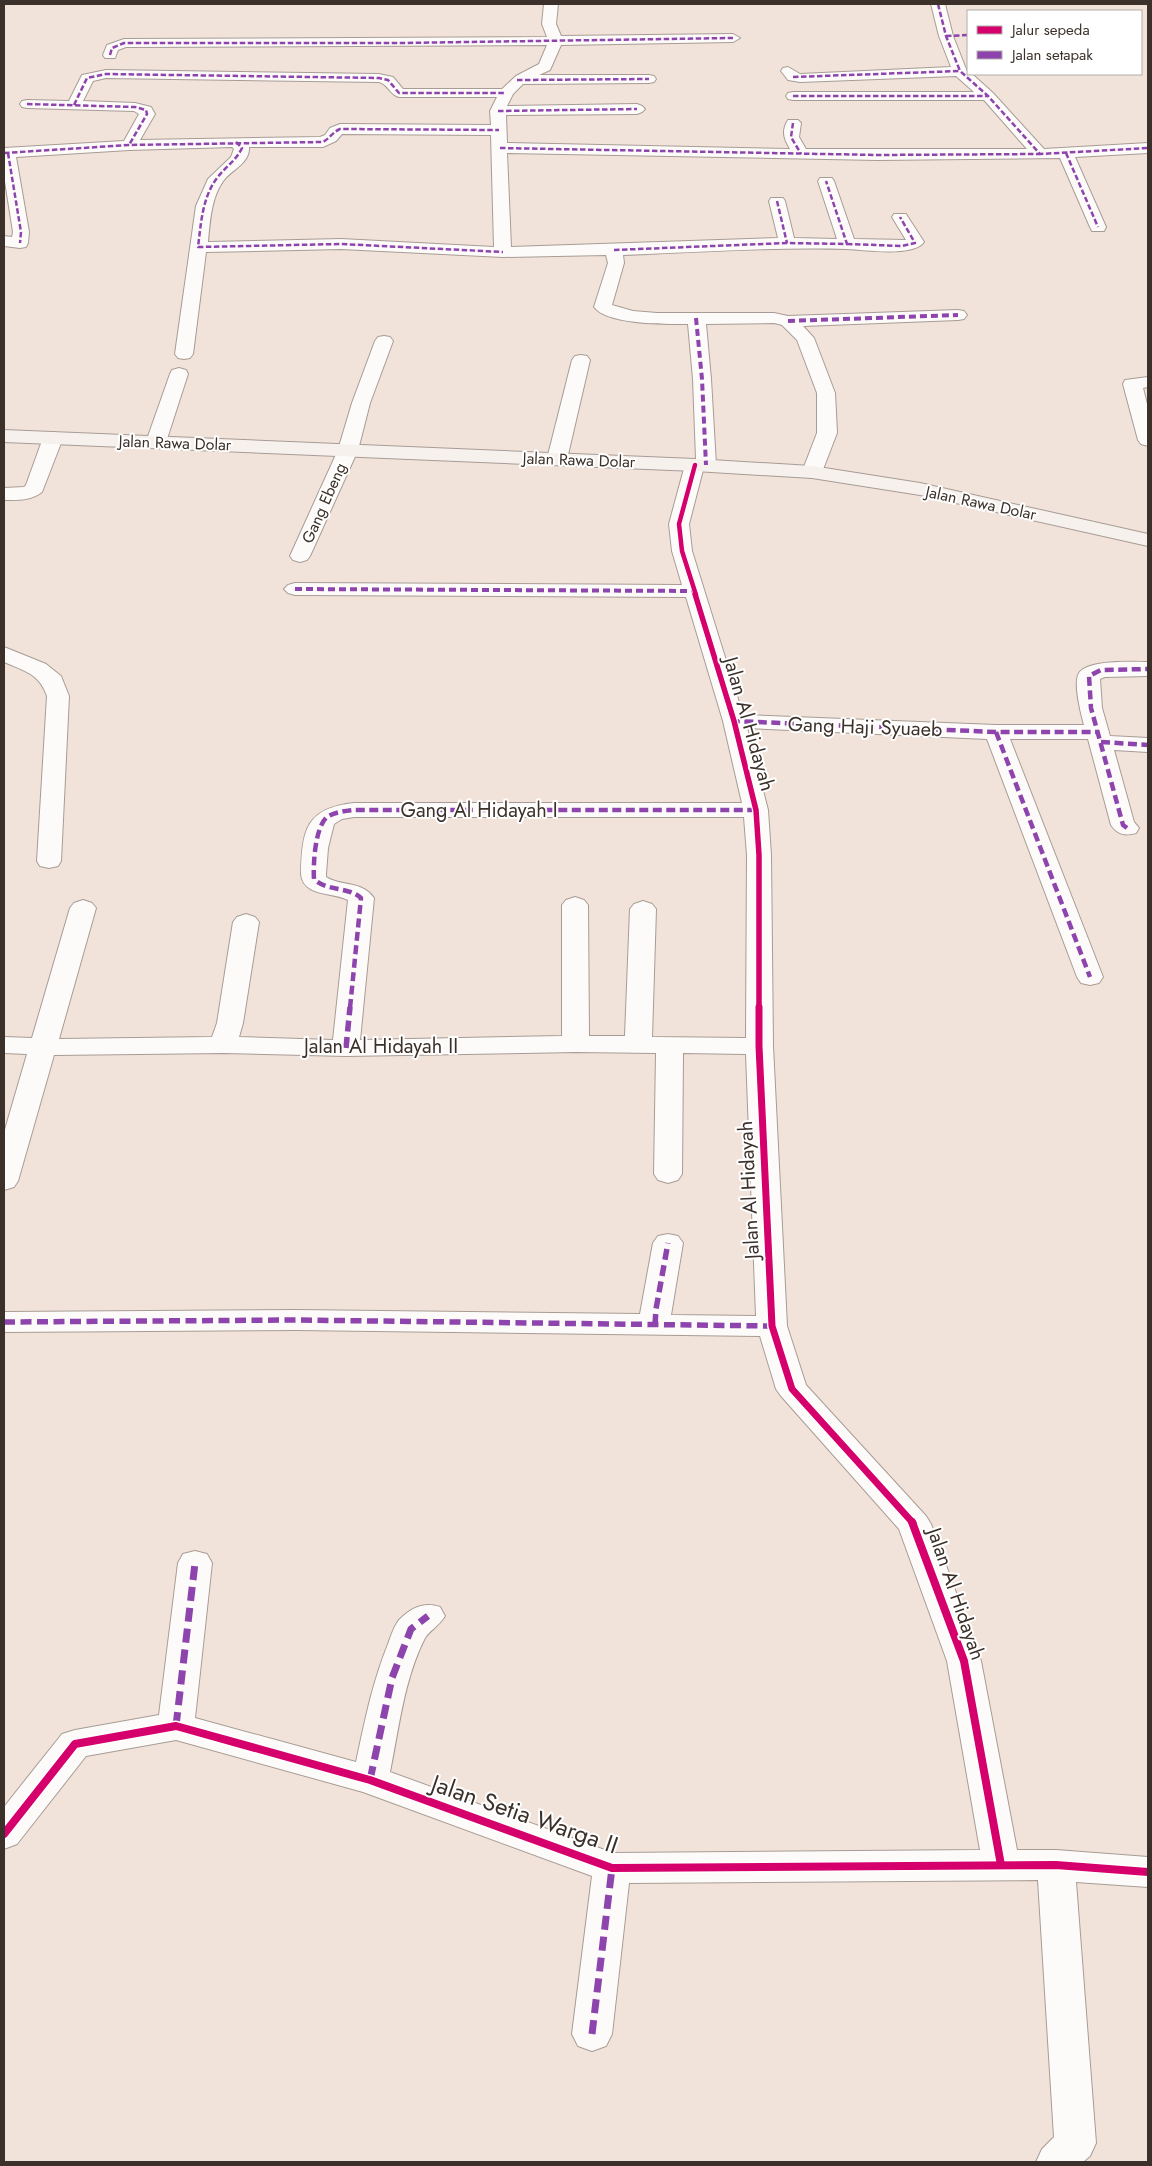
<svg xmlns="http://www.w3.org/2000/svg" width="1152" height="2166" font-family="Jost,sans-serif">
	<rect width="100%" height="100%" fill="#f2e3da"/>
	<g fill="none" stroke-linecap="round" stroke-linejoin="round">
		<!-- street casing -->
		<g stroke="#a79c95" stroke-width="2">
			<g id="street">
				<path d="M544,4H558L556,24L561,36L733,34L740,38L733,42L561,45L550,70L539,75H649L654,76L656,79L654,82L649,83L523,84L513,94L507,106L637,104L642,106L645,109L642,112L637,114L506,115L507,143L790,149C784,139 781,131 788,120H798L801,123L799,137L806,149H1027L984,100H793L788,99L786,96L788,93L793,92H974L956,76L800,82L788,80L781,71L783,68L788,67L800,74L951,67L939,36L931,4H945L953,36L968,74H972L993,93L1044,149L1148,143V153L1075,157L1106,227L1104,231H1092L1090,227L1060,158L878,160L507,153L511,247L778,238L769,201L771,198H783L785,201L794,238L837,239L818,181L820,178H832L834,181L854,239L906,240L892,217L894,214H906L924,242C914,257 865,250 847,249C773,247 698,252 623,255L624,263L612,305L633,311L657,313H774L788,316L958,310L964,311L967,315L964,319L958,320L803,326L814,338L835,393L837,433L822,472L819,476L812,478L805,476L802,472L817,433V393L797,340L782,325L774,323L706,324L711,379L716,465L713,469L703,470L689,524L692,551L743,715L996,725H1084C1081,714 1074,686 1078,675C1084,659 1134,662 1148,662V676L1105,677L1100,679L1102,708L1110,736L1148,738V752L1114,750L1134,822L1139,828L1136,833C1125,836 1118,835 1111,825L1088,739H1010L1103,977L1099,983L1090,985L1081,983L1077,977L987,739L747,728L768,810L771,855L773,1046L787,1326L806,1385L926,1516L931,1524L981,1661L1017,1850H1056L1148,1857V1887L1076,1882L1096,2143L1090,2156L1083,2162H1036L1042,2149L1054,2137L1038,1880L629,1883L612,2034L606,2046L592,2051L578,2046L572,2034L592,1876L363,1792L176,1740L86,1756L17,1844L4,1849V1807L62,1734L75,1730L159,1715L178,1563L183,1554L195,1551L207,1554L212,1563L195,1718L356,1762C365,1720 372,1684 388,1644C391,1636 394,1626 399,1620C412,1607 424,1602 440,1607L445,1616C439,1626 429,1631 425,1638C404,1679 399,1728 390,1772L613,1853L980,1850L947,1661L899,1529L781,1396L776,1389L760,1336L296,1330L4,1332V1312L296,1310L640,1314L653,1243L658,1236L668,1234L678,1236L683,1243L671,1315L756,1316L746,1054L683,1053L682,1174L678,1180L668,1183L658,1180L654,1174L656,1053L576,1052L346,1056L223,1053L54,1055L18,1181L14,1187L4,1190V1133L27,1054L4,1053V1037L32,1038L70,908L74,903L83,900L92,903L96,908L59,1039L212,1037L217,1023L233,922L237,917L246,914L255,917L259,922L243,1023L239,1037L333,1040L348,900C333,892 303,897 301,874C302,830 306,808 354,803H742L723,721L686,597L295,595L288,593L284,589L288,585L295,583L682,585L672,551L669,524L685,465L688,461L696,459L693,379L688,324C667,324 607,325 594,307L608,263L606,255L503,257L341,249L206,252L193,354L190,358L184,359L178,358L175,354L196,206L208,179L231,157L234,149L232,147L129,150L16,157L29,232L28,243L26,247L20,248L4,246V236L12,237L13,232L4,175V148L124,141L139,114L134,111L27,108L22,107L20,104L22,101L27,100L69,101L82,75L106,70L379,74L393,77L403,89H502L516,76L539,64L547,45L126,47L118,50L115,58H105L103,55L107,45L124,39L547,37L542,24ZM106,78L379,82C388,84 390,95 399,97H497L490,111L491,125L340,124L330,128L325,135L320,137L140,140L155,114L151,107L135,103L83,101L93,81ZM342,134L491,135L494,247L341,239L208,242C210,222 211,197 224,180C233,169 250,163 249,147H323L336,141ZM354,817H744L747,855L746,1038L652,1037L656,909L652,904L643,901L634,904L630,909L625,1036H589L588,905L584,900L575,897L566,900L562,905V1036L360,1040L374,898C361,880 342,887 326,877V874L328,848L334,824L342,819Z"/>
				<polygon points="384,336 390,337 393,341 370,403 358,450 310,556 307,560 300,562 293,560 290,556 338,450 352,403 375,341 378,337"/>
				<polygon points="581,355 587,356 590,360 567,459 564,463 557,465 550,463 547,459 572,360 575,356"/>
				<polygon points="179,368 186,370 188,374 166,442 163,446 156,448 149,446 146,442 170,374 172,370"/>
				<polygon points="1148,377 1148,387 1143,388 1148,408 1148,446 1141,444 1138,440 1123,384 1125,380"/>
				<path d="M53,432L60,434L63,438L42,492C31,501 17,500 4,500V488L24,487L26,485L43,438L46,434Z"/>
				<path d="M4,647L46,664L61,676L69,696L61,861L58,866L49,868L40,866L37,861L47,696C39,673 24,671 4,662Z"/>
			</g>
		</g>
		<!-- secondary casing -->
		<g stroke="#a79c95" stroke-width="2">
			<polygon id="secondary" points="4,430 695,459 812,466 920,483 1148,534 1148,546 920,495 812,478 695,471 4,442"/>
		</g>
		<!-- street -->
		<use href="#street" fill="#fdfbf9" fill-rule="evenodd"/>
		<!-- secondary -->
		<use href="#secondary" fill="#f7f1ee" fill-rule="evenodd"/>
		<!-- quiet-far4 -->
		<g stroke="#8e44ad" stroke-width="2.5" stroke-dasharray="5.5 2.5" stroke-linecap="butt">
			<polyline points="938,4 946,36 960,71 988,96 1040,154 1148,148"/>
			<polyline points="946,36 968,35"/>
			<polyline points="110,55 112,48 124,43 401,43 733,38"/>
			<polyline points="793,77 960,71"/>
			<polyline points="517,80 649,79"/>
			<polyline points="793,96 988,96"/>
			<polyline points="27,104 135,107 146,110 147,114 129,145"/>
			<polyline points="74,105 87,78 106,74 379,78 388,80 399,93 505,93"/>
			<polyline points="498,111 637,109"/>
			<polyline points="793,123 791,137 801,154"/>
			<path d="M236,142L242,148C236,161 225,167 217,178C202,198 201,224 198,247L341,244L503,252"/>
			<polyline points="500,148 878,155 1040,154"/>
			<path d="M4,153L129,145L323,142C330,138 333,132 340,129L499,130"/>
			<polyline points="8,153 21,232 20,243"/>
			<polyline points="1066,153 1098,227"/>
			<polyline points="777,201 787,243"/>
			<polyline points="847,244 902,246 915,243 900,217"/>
			<polyline points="614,250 787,243 847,244 826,181"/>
		</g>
		<!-- quiet-far3 -->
		<g stroke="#8e44ad" stroke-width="4" stroke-dasharray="7 4" stroke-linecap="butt">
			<polyline points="696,318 702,379 706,465"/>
			<polyline points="788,321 958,315"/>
			<polyline points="295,589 694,591"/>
		</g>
		<!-- quiet-far2 -->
		<g stroke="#8e44ad" stroke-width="4.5" stroke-dasharray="9 4.5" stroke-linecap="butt">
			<polyline points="733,718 734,721 996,732 1098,732"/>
			<polyline points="996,732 1090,977"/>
			<polyline points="1101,742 1148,745"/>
			<polyline points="1127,828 1123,825 1091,708 1089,676 1101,670 1148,669"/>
			<path d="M350,1008L361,898C347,886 328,892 314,879C313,865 315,827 327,817C335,812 345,811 354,810H756"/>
		</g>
		<!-- quiet-far1 -->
		<g stroke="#8e44ad" stroke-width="5.5" stroke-dasharray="11 5.5" stroke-linecap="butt">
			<polyline points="346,1048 350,1007"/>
			<polyline points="4,1322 296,1320 772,1326"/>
			<polyline points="655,1325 656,1309 668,1243"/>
		</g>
		<!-- quiet -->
		<g stroke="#8e44ad" stroke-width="7" stroke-dasharray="14 7" stroke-linecap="butt">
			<polyline points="176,1726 195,1563"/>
			<polyline points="370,1780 392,1678 411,1629 428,1616"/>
			<polyline points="592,2034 612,1868"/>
		</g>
		<!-- cycleway-far3 casing -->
		<g stroke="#fff" stroke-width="6">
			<polyline id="cycleway-far3" points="695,465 679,524 682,551 696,595"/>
		</g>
		<!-- cycleway-far2 casing -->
		<g stroke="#fff" stroke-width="8">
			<polyline id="cycleway-far2" points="695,594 734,721 756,810 759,855 759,1008"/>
		</g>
		<!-- cycleway-far1 casing -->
		<g stroke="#fff" stroke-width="10">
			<polyline id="cycleway-far1" points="759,1007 759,1046 772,1326 792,1389 913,1523"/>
		</g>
		<!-- cycleway casing -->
		<g stroke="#fff" stroke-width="11">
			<g id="cycleway">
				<polyline points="912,1522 964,1661 1001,1865"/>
				<polyline points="4,1834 75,1744 176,1726 370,1780 612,1868 1056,1865 1148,1872"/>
			</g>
		</g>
		<!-- cycleway-far3 -->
		<use href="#cycleway-far3" stroke="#d6006c" stroke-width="4.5"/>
		<!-- cycleway-far2 -->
		<use href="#cycleway-far2" stroke="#d6006c" stroke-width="5.5"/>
		<!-- cycleway-far1 -->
		<use href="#cycleway-far1" stroke="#d6006c" stroke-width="7"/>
		<!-- cycleway -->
		<use href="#cycleway" stroke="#d6006c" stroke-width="8"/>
	</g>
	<g text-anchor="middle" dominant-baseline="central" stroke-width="4" stroke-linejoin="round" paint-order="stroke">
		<!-- far-street labels -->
		<g font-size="16" fill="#3b312a" stroke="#fff">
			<text transform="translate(175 443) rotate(2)">Jalan Rawa Dolar</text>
			<text transform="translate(579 460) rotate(2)">Jalan Rawa Dolar</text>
			<text transform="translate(324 503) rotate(-66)">Gang Ebeng</text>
			<text transform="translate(981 503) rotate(12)">Jalan Rawa Dolar</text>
		</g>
		<!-- street labels -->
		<g font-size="20" fill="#3b312a" stroke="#fff">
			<text transform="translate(749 724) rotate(74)">Jalan Al Hidayah</text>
			<text transform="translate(865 727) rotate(2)">Gang Haji Syuaeb</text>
			<text x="479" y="810">Gang Al Hidayah I</text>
			<text x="381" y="1046">Jalan Al Hidayah II</text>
			<text transform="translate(749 1190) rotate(-93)">Jalan Al Hidayah</text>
			<text transform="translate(956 1594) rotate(71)">Jalan Al Hidayah</text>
		</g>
		<!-- near-street labels -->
		<g font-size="24" fill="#3b312a" stroke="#fff">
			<text transform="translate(525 1814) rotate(19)">Jalan Setia Warga II</text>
		</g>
	</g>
	<!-- border -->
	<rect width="1152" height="2166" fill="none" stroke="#3b312a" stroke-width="10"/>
	<!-- legend -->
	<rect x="967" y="10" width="175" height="65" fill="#ffffff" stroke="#b1adaa"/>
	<rect x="977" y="26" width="25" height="8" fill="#d6006c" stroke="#b1adaa"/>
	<text x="1012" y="35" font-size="15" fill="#3b312a">Jalur sepeda</text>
	<rect x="977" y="51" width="25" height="8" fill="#8e44ad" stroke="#b1adaa"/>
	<text x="1012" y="60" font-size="15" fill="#3b312a">Jalan setapak</text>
</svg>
